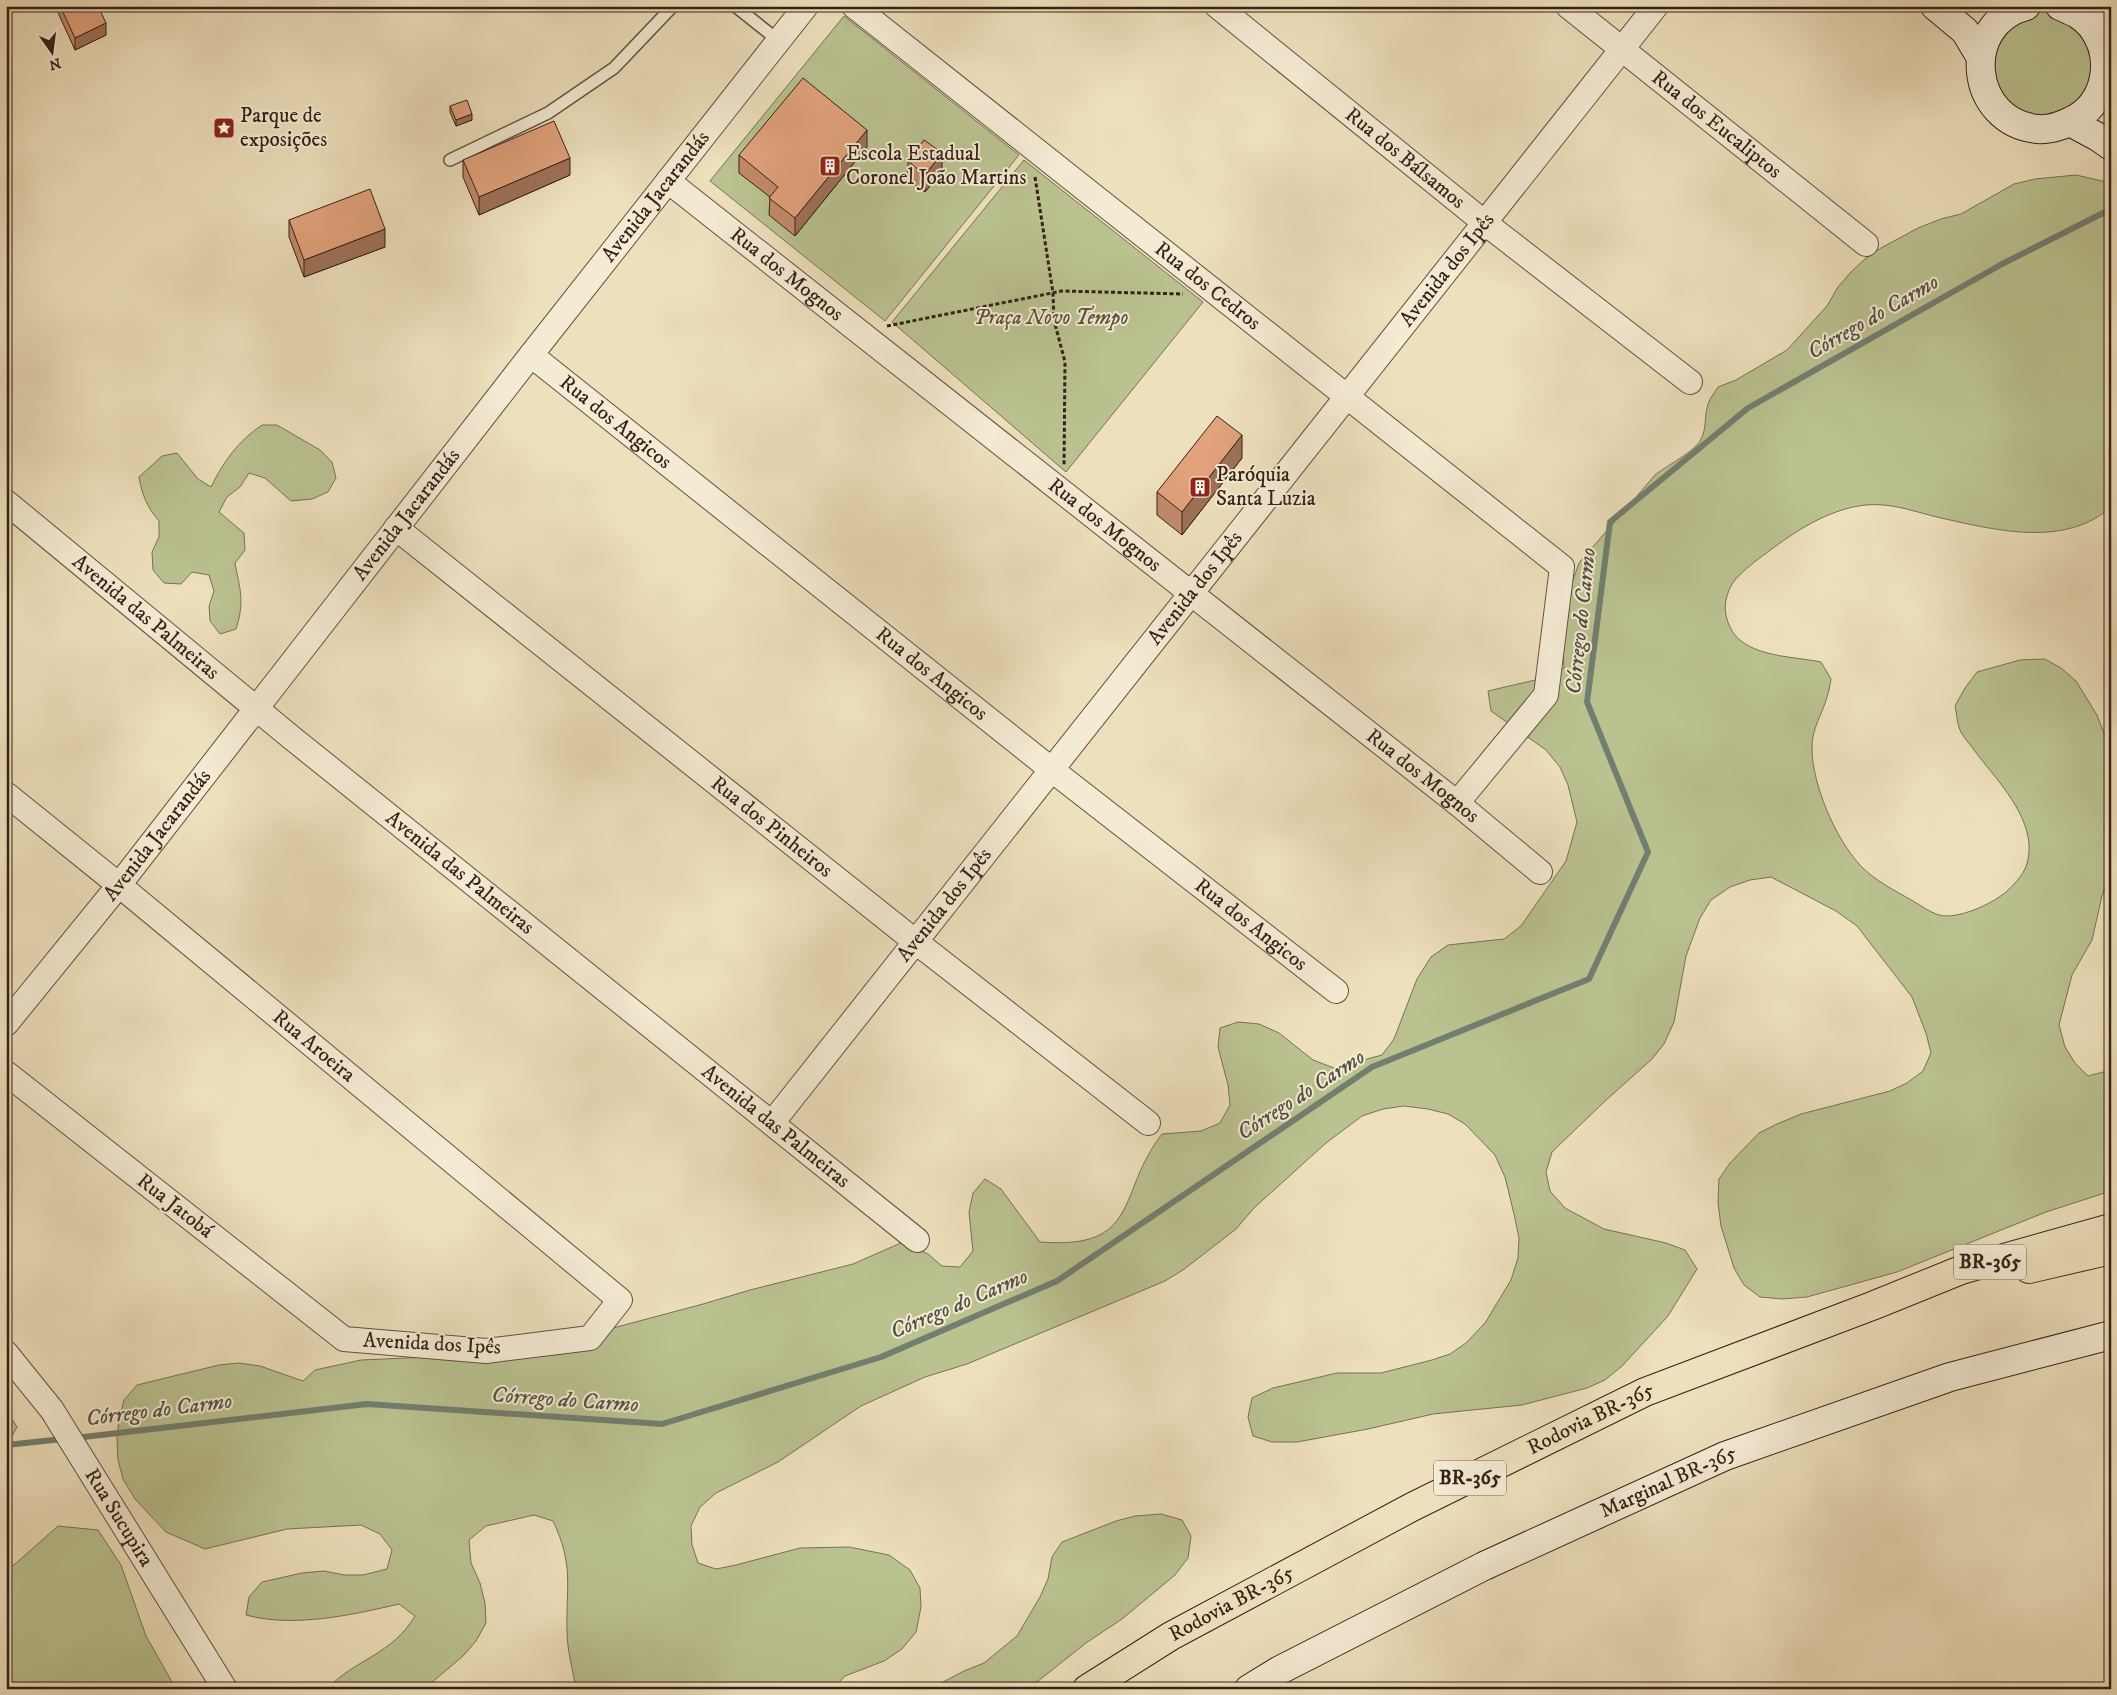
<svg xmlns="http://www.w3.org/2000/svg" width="2117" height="1695" font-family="'IM FELL DW Pica',serif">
	<rect width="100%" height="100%" fill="#eee0bd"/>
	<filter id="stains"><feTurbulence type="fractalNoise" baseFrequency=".004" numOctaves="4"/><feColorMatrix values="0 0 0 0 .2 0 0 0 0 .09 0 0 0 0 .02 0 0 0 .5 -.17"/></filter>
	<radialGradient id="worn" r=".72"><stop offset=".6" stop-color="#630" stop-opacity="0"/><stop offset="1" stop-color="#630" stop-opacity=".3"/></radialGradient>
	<!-- green -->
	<g fill="#bac290" stroke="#777254">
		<polygon points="2040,12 2052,12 2083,29 2095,73 2078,103 2046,117 2023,113 2004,99 1990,67 2000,34 2029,14"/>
		<polygon points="844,16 1019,155 885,321 710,181"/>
		<polygon points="1024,160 1203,302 1066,472 892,322"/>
		<path d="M2076,175L2111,183V507C2065,548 1995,530 1941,518C1907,510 1884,499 1849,508C1814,517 1785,539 1757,560C1749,567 1736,576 1731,586C1726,596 1724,605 1726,615C1728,625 1733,635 1741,641C1762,657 1796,657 1821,662L1831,679C1830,685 1829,691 1827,697C1822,715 1812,727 1812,748C1812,784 1835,838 1860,865C1875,881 1894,890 1913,901C1922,906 1929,912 1939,915C1957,920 1992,904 2006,892C2022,877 2030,867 2029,844C2026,808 1994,777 1974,750C1970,744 1964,738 1961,732C1957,725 1957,714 1955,706L1965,688L1977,672L2020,660L2045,659L2061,668L2076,681L2097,715L2104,733L2111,765V871L2102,896L2092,940L2072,975L2059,1025L2065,1047L2075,1063L2088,1076L2111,1070V1191L2046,1212L1897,1272L1807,1297L1782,1299L1760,1297L1744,1285L1734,1268L1721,1226L1718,1203L1719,1179L1730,1163L1759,1133L1777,1124L1801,1114L1890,1091L1907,1083L1923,1071L1931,1053L1926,1033L1912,997L1857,926L1836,911L1771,877L1750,880L1730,887L1711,900L1700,918L1686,956L1674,1022L1664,1044L1652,1059L1604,1102L1552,1152L1546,1172L1550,1191L1565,1208L1604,1229L1666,1243L1685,1250L1697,1269L1668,1316L1622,1366L1605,1380L1587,1388L1522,1405L1433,1414L1368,1429L1297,1442H1272L1253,1436L1248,1417L1252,1398L1273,1388L1337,1373H1381L1432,1360L1450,1354L1466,1343L1485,1323L1511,1280L1518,1258L1519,1238L1514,1214L1505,1177L1495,1155L1465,1124L1448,1114L1428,1109L1404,1106L1383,1109L1362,1116L1326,1143L1254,1208L1236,1229L1183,1270L1165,1281L967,1364L925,1377L861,1406L778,1462L716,1493L700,1507L691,1526L692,1545L698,1563L716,1569L736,1565L800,1548L849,1547L889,1555L910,1570L920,1588L921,1607L916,1632L902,1649L884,1661L845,1676L833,1689H576C573,1670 567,1650 567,1631C566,1585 574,1565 553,1521L534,1515L486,1526L469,1540L471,1563L480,1583L485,1603L486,1623L476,1641L463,1656L424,1689H327C355,1659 392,1655 415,1616L399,1604C352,1615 293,1628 246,1615L249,1597L262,1582L302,1573L324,1571L344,1575H363L387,1569L392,1550L380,1534L361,1525L287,1529L205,1549L166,1532L135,1499L123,1479L118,1460L117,1439L119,1419L124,1400L137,1385L219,1365L239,1363L260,1366L303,1381L315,1370L361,1360L429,1357L553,1344L703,1304L750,1290L853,1264L903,1242L928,1254L942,1266L960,1267L973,1251L969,1212L973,1193L985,1179L1001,1189L1040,1242C1142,1250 1116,1193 1162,1134L1201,1131L1220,1123L1230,1105L1228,1085L1218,1047L1220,1028L1238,1022L1259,1024L1279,1033L1313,1060L1334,1068L1382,1055L1394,1039L1417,979L1431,957L1448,945L1504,939L1521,926L1566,861L1577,822L1568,785L1560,767L1546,750L1491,711L1488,691L1548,677L1564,668L1562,626L1564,606L1579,563L1655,475C1666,466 1696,451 1701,439C1707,428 1704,416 1708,404C1710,398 1715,392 1718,387L1736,380L1787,350L1827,306L1838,287L1851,272L1865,259L1881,248L1918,228L1941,219L1961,214L2014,184L2035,179Z"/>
		<path d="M262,425H277L320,450L332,462L336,478L328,492L312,499L291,501L265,478L249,473L240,487L227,497L219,512L244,533L245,550L235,563C240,590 245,601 236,629L220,634L210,621L209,606L214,591L209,575L192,572L181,584L164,583L153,570L152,552L159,537V521C147,507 142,495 139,477L162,456L177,453L198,479L211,487C223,462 239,440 262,425Z"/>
		<polygon points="6,1409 17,1427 6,1447"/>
		<polygon points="1161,1514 1182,1520 1191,1536 1188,1558 1175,1575 1122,1619 1086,1643 1028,1689 930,1689 964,1671 984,1663 1017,1636 1040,1597 1048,1579 1052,1557 1062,1542 1116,1521 1135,1516"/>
		<polygon points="58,1526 98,1530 121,1565 146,1636 176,1689 6,1689 6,1572"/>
	</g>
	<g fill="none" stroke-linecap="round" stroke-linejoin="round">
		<!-- stream -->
		<g stroke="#727f70" stroke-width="6">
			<polyline points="75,1438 367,1404 662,1424 881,1357 1057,1281 1372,1067 1589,979 1648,852 1587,702 1610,522 1748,408 2002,264 2111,209"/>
			<polyline points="6,1445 63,1439"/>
		</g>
		<!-- lane casing -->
		<g stroke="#625140" stroke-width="14">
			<g id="lane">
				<polyline points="735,6 779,41"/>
				<polyline points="450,160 548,113 614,68 673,6"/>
			</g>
		</g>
		<!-- street casing -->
		<g stroke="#625140" stroke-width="26">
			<g id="street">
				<path id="s1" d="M854,6L1562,567L1546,695L1457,803"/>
				<path id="s2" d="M1217,6L1485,223L1690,382"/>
				<path id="s3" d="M1568,6L1866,244"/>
				<polyline points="2102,44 2111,8"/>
				<path id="s4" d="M668,181L1457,803L1540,872"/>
				<path id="s5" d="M531,355L1052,770L1336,991"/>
				<path id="s6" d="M6,502L292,738L917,1240"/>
				<path id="s7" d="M396,528L916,942L1148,1123"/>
				<path id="s8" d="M6,794L119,885L620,1300L590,1338L486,1351L344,1339L6,1073"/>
				<path id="s9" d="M6,1024L119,885L531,355L806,6"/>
				<path id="s10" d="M772,1123L1656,6"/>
				<path id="s11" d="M6,1353L52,1410L225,1689"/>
			</g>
		</g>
		<!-- secondary casing -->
		<g stroke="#342117" stroke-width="30">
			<g id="secondary">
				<polyline points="1935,6 1965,31 1980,56"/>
				<path d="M2026,6C1959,24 1969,123 2038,129C2050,130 2061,126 2071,121C2107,104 2115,58 2092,27C2084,16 2072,11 2060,6"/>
				<polyline points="2070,122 2098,137 2111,146"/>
				<path id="s12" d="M1249,1689L1280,1670L1484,1566L1725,1456L1950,1377L2111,1335"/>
			</g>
		</g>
		<!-- primary casing -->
		<g stroke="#342117" stroke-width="30">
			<g id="primary">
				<polyline points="2029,1269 2111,1250"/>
				<path id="s13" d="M1087,1689L1171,1636L1412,1507L1645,1392L1872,1306L1961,1270L2111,1228"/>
			</g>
		</g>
		<!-- path -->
		<g stroke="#342117" stroke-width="3" stroke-dasharray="4 2.5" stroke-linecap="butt">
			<polyline points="1035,177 1053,293 1054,320 1065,362 1064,465"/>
			<polyline points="887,326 1062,291 1183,294"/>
		</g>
		<!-- lane -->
		<use href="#lane" stroke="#f4ebd4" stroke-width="11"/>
		<!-- street -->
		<use href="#street" stroke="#f4ebd4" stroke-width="24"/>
		<!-- secondary -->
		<use href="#secondary" stroke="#f4ebd4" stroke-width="28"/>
		<!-- primary -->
		<use href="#primary" stroke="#eee0bd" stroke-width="28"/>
	</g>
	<!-- wall -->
	<g fill="#c28b6b" stroke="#342117">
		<polygon points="55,6 98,6 106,35 75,50"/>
		<polygon points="450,106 472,120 456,126 450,112"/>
		<polygon points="867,147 795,236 769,215 770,197 739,173 739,155"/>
		<polygon points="463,160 570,175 479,215 463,177"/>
		<polygon points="908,161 942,171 925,192 908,179"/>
		<polygon points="289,220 385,247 304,277 289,237"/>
		<polygon points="1242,458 1182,535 1157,515 1157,492"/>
	</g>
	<!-- shaded-wall -->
	<g fill="#9e7157" stroke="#342117">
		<polygon points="106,23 106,35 75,50 75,38"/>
		<polygon points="472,114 472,120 456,126 456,120"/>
		<polygon points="867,130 867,147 795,236 795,218"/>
		<polygon points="942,153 942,171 925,192 925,175"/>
		<polygon points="570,158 570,175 479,215 479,197"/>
		<polygon points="385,229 385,247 304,277 304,260"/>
		<polygon points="1242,435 1242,458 1182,535 1182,512"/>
	</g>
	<!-- building -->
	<g fill="#e1a27c" stroke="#342117">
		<polygon points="60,6 98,6 106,23 75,38"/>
		<polygon points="803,78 867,130 795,218 769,198 778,187 739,155"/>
		<polygon points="467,100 472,114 456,120 450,106"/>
		<polygon points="554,121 570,158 479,197 463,160"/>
		<polygon points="924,140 942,153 925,175 908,161"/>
		<polygon points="370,189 385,229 304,260 289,220"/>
		<polygon points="1217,416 1242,435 1182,512 1157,492"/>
	</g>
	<!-- icons -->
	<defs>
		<g id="sight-square" transform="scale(1.125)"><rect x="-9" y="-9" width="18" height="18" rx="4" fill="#8f2418" stroke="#f4ebd4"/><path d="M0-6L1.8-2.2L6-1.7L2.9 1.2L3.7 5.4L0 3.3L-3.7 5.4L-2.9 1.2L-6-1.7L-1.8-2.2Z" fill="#fff"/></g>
		<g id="building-square" transform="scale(1.125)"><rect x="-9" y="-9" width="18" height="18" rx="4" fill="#8f2418" stroke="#f4ebd4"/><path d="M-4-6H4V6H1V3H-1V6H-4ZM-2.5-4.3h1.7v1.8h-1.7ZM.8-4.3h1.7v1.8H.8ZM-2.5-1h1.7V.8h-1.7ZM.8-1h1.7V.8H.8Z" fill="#fff"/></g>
	</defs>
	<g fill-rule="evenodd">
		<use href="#sight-square" x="224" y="128"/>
		<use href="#building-square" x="830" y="166"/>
		<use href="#building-square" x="1200" y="487"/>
	</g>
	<g text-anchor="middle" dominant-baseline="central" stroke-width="4" stroke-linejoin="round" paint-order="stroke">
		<!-- shield labels -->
		<g fill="#f4ebd4" stroke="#6e5e50" stroke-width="1">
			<rect x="1954" y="1244.5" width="72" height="35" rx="4"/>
			<rect x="1434" y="1460.5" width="72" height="35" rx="4"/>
		</g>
		<g font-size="20" font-weight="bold" fill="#342117">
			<text x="1990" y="1262">BR-365</text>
			<text x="1470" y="1478">BR-365</text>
		</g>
		<!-- poi labels -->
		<g font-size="21" fill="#342117" stroke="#f4ebd4" text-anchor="start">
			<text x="240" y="116">Parque de<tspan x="240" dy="24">exposições</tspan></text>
			<text x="846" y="154">Escola Estadual<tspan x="846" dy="24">Coronel João Martins</tspan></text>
			<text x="1216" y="475">Paróquia<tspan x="1216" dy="24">Santa Luzia</tspan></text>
		</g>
		<!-- street labels -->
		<g font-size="21" fill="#342117" stroke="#f4ebd4">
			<text stroke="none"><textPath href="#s3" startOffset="190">Rua dos Eucaliptos</textPath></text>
			<text stroke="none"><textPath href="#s2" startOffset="242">Rua dos Bálsamos</textPath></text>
			<text stroke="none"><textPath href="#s9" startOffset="1052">Avenida Jacarandás</textPath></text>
			<text stroke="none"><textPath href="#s10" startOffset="1088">Avenida dos Ipês</textPath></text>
			<text stroke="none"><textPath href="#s4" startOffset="151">Rua dos Mognos</textPath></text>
			<text stroke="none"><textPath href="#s1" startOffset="451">Rua dos Cedros</textPath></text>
			<text stroke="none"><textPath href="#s5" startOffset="108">Rua dos Angicos</textPath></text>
			<text stroke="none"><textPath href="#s9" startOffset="648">Avenida Jacarandás</textPath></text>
			<text stroke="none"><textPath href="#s4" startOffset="556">Rua dos Mognos</textPath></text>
			<text stroke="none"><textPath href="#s10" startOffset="682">Avenida dos Ipês</textPath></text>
			<text stroke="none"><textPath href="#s6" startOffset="181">Avenida das Palmeiras</textPath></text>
			<text stroke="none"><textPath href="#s5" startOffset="512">Rua dos Angicos</textPath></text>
			<text stroke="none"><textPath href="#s4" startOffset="961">Rua dos Mognos</textPath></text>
			<text stroke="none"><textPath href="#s7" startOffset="480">Rua dos Pinheiros</textPath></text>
			<text stroke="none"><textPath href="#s9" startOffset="242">Avenida Jacarandás</textPath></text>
			<text stroke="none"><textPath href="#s6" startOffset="586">Avenida das Palmeiras</textPath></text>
			<text stroke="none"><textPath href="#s10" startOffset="278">Avenida dos Ipês</textPath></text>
			<text stroke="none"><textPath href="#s5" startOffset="918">Rua dos Angicos</textPath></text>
			<text stroke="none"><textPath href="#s8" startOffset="398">Rua Aroeira</textPath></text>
			<text stroke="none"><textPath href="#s6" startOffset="991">Avenida das Palmeiras</textPath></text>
			<text transform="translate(175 1206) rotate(38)">Rua Jatobá</text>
			<text transform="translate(432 1344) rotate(3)">Avenida dos Ipês</text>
			<text stroke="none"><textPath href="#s13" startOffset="572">Rodovia BR-365</textPath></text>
			<text stroke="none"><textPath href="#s12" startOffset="468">Marginal BR-365</textPath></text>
			<text stroke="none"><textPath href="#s11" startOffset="200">Rua Sucupira</textPath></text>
			<text stroke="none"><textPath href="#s13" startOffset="168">Rodovia BR-365</textPath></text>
		</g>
		<!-- park labels -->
		<g font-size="21" font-style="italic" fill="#5c513b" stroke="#f4ebd4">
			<text x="1051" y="318">Praça Novo Tempo</text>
		</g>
		<!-- water labels -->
		<g font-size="22" font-style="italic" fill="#535043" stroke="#f4ebd4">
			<text transform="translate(1873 317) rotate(-30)">Córrego do Carmo</text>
			<text transform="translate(1581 621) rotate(-84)">Córrego do Carmo</text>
			<text transform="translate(1301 1095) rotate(-33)">Córrego do Carmo</text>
			<text transform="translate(959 1304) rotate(-23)">Córrego do Carmo</text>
			<text transform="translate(565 1400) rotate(4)">Córrego do Carmo</text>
			<text transform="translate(159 1410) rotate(-7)">Córrego do Carmo</text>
		</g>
	</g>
	<!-- margin -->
	<rect width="2117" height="1695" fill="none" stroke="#eee0bd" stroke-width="25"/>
	<rect x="8" y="8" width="2102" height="1680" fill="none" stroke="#342117" stroke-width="2.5"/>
	<rect x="12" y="12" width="2092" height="1670" fill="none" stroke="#342117"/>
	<!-- north arrow -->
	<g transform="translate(52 52) rotate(166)" stroke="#f4ebd4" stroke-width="4" paint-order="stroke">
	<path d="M0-4L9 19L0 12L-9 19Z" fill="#342117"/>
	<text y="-8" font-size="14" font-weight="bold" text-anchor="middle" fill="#342117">N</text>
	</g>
	<rect width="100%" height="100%" filter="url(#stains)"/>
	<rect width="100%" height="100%" fill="url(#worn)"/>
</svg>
